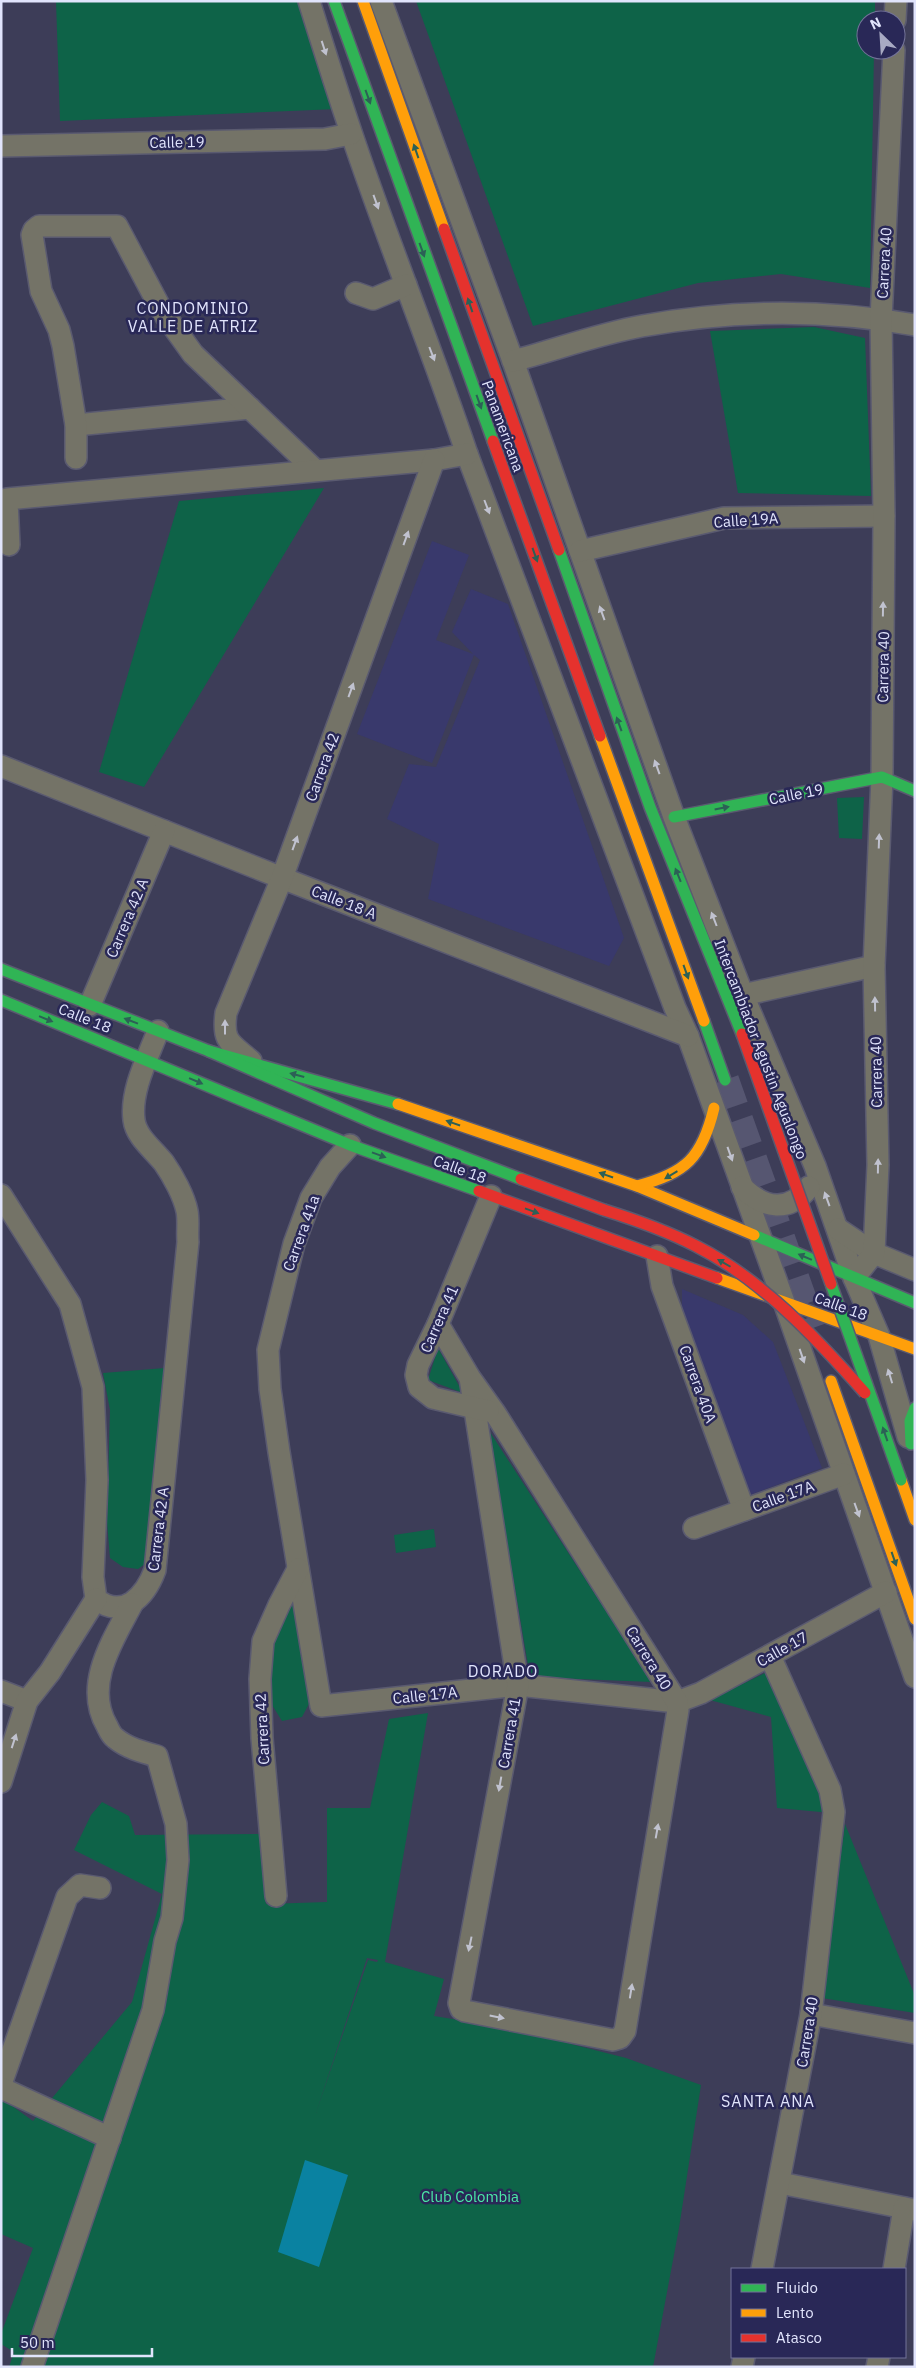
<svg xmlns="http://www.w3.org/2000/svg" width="916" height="2368" font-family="'IBM Plex Sans',sans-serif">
	<rect width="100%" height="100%" fill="#3d3d58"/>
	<!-- built -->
	<g fill="#39396c">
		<polygon points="432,541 469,555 436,640 473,654 452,632 471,589 508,604 624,938 609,966 428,899 439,844 387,819 409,764 436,767 480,660 474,655 432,763 357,734"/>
		<polygon points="682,1289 743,1315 773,1342 822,1468 750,1495 682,1310"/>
	</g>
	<!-- green -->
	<g fill="#0e6348" fill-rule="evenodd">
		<polygon points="56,1 300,1 337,109 60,121"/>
		<polygon points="416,1 875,1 875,20 866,20 866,50 874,50 870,288 781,274 698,283 533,326"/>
		<polygon points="814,327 865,338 871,496 738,493 710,331"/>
		<polygon points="324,488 144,787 99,772 179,501"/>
		<polygon points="864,797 862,839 839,838 837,798"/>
		<polygon points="438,1348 463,1393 428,1380"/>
		<polygon points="165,1368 149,1561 138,1569 123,1567 110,1558 107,1522 110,1410 103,1373"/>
		<polygon points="488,1429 652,1682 530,1677"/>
		<polygon points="434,1529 436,1547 396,1553 394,1535"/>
		<polygon points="288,1599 299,1614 311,1700 302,1717 282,1721 267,1697 269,1648"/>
		<polygon points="773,1669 832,1813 777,1808 771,1717 710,1700"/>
		<path d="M428,1713L385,1962L444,1979L434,2016L508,2028L626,2058L701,2085L679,2228L653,2367H9L14,2352L1,2344V2334L33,2248L1,2234V2098L33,2121L132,2002L162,1894L74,1850L91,1815L102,1802L129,1816L135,1835L259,1834L266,1904L327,1902V1808H370L389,1719ZM367,1958L378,1960L377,1962L368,1960L316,2113Z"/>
		<polygon points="845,1824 915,1996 915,2013 822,1998"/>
	</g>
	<!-- water -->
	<polygon fill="#0a82a1" points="305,2160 348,2175 319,2267 278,2252"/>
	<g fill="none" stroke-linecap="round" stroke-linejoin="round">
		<!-- primary-tunnel -->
		<polyline stroke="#565671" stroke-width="28" stroke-dasharray="28 14" stroke-linecap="butt" points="725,1080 813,1328"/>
		<!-- street casing -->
		<g stroke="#5a5a70" stroke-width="24">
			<g id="street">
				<path d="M309,1C323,46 337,91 352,135C388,242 431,347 467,454L675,1008L688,1036L784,1302L915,1677"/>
				<polyline points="381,1 513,361 674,817 743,995 815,1166 854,1278 879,1336 908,1437"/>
				<polyline points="895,20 896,1"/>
				<polyline points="1,146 325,139 351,134"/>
				<polyline points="356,293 373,299 406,285"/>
				<path d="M513,361C555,350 598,334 642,326C731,310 825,309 915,325"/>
				<polyline points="76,425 250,408"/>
				<polyline points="76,458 76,425 63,346 59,330 41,291 32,235 34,230 39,226 117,226 162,311 193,354 315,470"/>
				<polyline points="9,545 7,499 434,460 467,454"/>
				<polyline points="580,551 724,518 884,516"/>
				<polyline points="1,766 282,878 688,1036"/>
				<polyline points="743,995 874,966"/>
				<polyline points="90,1005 164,831"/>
				<path d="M251,1061C231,1043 222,1043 226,1013L282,878L434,460"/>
				<polyline points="350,1145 330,1167 311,1198 294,1244 268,1350 270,1389 279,1452 321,1706 518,1685 677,1702 701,1693 886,1592"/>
				<path d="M742,1187C764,1209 789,1213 809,1187"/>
				<path d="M1,1195L70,1304L93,1387L97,1480L93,1577L96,1599C123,1620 145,1597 155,1570L188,1242C187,1232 189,1221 187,1211C184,1196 173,1176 164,1163C154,1150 136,1137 134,1120C130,1091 148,1057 158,1031"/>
				<polyline points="838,1229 874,1253 915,1270"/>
				<polyline points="657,1256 662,1286 744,1510"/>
				<polyline points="854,1278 874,1253 878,1165 874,966 882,777 884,516 881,319 894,50"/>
				<polyline points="438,1324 470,1378 495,1413 677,1702 678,1710 625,2031 620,2038 613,2040 465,2011 461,2009 459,2003 518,1685 470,1378"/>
				<polyline points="488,1411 433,1398 419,1387 416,1375 418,1365 438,1324 491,1196"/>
				<polyline points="694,1528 844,1474"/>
				<polyline points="1,1691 27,1701"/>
				<polyline points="1,1782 27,1701 50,1672 96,1599"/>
				<polyline points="276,1896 262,1738 260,1679 263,1641 279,1605 298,1569"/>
				<polyline points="811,2014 915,2033"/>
				<polyline points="1,2084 67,1897 80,1885 100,1888"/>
				<polyline points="1,2088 110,2138"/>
				<polyline points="780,2183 915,2210"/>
				<polyline points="762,2269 811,2014 834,1812 830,1790 770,1656"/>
				<polyline points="894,2269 904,2208"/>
				<path d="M32,2367L153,2010L165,1941L172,1918L178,1860L176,1824L157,1756C142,1752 127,1748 115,1738C111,1735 109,1730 107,1726C83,1685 113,1640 132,1604"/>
				<polyline points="742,2367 744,2357"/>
				<polyline points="877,2367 879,2357"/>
			</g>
		</g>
		<!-- fast casing -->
		<g stroke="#5a5a70" stroke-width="14">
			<g id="fast">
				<polyline points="334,1 493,441"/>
				<polyline points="559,550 650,807 742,1034"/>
				<polyline points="674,817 882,777 915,791"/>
				<polyline points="1,969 209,1051 398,1104"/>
				<polyline points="1,1000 350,1145 479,1191"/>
				<polyline points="704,1021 725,1080"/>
				<polyline points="209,1051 374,1123 521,1179"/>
				<polyline points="754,1235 915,1303"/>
				<polyline points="911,1444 910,1421 915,1408"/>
			</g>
		</g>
		<!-- slow casing -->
		<g stroke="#5a5a70" stroke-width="14">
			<g id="slow">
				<polyline points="363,1 444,229"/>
				<polyline points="600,736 704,1021"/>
				<polyline points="398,1104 637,1186 754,1235"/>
				<path d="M637,1186C686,1173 702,1158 714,1108"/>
				<polyline points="717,1278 915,1349"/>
				<polyline points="831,1381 915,1619"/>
				<polyline points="901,1480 915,1520"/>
			</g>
		</g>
		<!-- jam casing -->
		<g stroke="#5a5a70" stroke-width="14">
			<g id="jam">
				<polyline points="444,229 559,550"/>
				<polyline points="493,441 600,736"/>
				<polyline points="521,1179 604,1210"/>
				<polyline points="479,1191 717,1278"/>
			</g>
		</g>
		<!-- street -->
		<use href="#street" stroke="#747367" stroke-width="21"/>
		<!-- fast -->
		<use href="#fast" stroke="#30b455" stroke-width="11"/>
		<!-- slow -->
		<use href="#slow" stroke="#ff9f0a" stroke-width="11"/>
		<!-- jam -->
		<use href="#jam" stroke="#e5322d" stroke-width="11"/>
		<!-- fast-bridge casing -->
		<g stroke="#5a5a70" stroke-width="14" stroke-linecap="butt">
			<polyline id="fast-bridge" points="831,1284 901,1480"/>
		</g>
		<!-- jam-bridge casing -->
		<g stroke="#5a5a70" stroke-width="14" stroke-linecap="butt">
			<g id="jam-bridge">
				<polyline points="742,1034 831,1284"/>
				<path d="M604,1210C636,1220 667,1231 696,1246C763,1280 816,1338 865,1393"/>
			</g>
		</g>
		<!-- fast-bridge -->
		<use href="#fast-bridge" stroke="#30b455" stroke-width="11"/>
		<!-- jam-bridge -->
		<use href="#jam-bridge" stroke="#e5322d" stroke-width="11"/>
	</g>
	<!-- one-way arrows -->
	<defs><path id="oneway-solid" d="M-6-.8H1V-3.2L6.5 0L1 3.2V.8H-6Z" transform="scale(1.25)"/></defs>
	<g fill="#c0c2cf">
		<use href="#oneway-solid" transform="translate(324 48) rotate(72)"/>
		<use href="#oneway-solid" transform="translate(376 202) rotate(70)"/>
		<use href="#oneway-solid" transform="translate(432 354) rotate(69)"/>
		<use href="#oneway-solid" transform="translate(487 507) rotate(69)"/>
		<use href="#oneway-solid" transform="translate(406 538) rotate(-70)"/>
		<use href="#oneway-solid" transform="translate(883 609) rotate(-89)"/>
		<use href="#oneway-solid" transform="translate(602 613) rotate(-110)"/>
		<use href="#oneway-solid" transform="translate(351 690) rotate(-70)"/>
		<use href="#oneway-solid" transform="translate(657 767) rotate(-110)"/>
		<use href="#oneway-solid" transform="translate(879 841) rotate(-88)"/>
		<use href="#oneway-solid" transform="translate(295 843) rotate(-70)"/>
		<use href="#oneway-solid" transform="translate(714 919) rotate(-111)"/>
		<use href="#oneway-solid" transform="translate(875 1004) rotate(-91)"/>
		<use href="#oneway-solid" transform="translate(225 1027) rotate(-90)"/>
		<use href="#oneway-solid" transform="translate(730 1154) rotate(70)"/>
		<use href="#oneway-solid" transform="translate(878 1166) rotate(-89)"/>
		<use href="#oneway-solid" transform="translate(827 1199) rotate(-110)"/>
		<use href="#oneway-solid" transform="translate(802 1356) rotate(71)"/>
		<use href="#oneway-solid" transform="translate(890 1376) rotate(-107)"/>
		<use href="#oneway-solid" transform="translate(857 1510) rotate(70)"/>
		<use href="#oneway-solid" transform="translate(14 1741) rotate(-72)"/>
		<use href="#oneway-solid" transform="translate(500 1784) rotate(100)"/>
		<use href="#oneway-solid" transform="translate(657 1831) rotate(-80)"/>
		<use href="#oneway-solid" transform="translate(470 1944) rotate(102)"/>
		<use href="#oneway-solid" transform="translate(631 1991) rotate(-81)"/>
		<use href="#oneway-solid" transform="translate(497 2017) rotate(11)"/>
	</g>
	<g fill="#2c6056">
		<use href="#oneway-solid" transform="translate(368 97) rotate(70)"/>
		<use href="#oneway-solid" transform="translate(416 151) rotate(-109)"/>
		<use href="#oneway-solid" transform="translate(422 250) rotate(70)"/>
		<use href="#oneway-solid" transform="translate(470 305) rotate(-109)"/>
		<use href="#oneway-solid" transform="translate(479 402) rotate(70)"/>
		<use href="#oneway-solid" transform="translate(535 555) rotate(70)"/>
		<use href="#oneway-solid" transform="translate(619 724) rotate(-110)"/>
		<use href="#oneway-solid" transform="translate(722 808) rotate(-11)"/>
		<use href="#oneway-solid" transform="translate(678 875) rotate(-112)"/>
		<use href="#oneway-solid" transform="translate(686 972) rotate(70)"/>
		<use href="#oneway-solid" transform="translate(46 1019) rotate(22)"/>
		<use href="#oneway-solid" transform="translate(131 1021) rotate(-159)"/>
		<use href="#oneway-solid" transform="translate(297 1075) rotate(-165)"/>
		<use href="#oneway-solid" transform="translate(196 1081) rotate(23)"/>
		<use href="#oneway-solid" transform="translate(453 1123) rotate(-161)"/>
		<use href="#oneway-solid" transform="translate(379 1155) rotate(20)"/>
		<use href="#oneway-solid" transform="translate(606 1175) rotate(-161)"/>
		<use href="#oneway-solid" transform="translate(671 1175) rotate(149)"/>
		<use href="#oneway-solid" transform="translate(532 1211) rotate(20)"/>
		<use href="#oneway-solid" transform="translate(805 1257) rotate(-157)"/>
		<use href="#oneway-solid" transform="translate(724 1263) rotate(-150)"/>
		<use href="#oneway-solid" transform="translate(885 1434) rotate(-109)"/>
		<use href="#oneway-solid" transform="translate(894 1559) rotate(71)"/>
	</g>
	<g text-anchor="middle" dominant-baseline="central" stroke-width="5" stroke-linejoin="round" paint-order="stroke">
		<!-- street labels -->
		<g font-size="15" fill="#e1e4fc" stroke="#292857">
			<text transform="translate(177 142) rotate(-1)">Calle 19</text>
			<text transform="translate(884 263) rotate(-87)">Carrera 40</text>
			<text transform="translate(503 426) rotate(70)">Panamericana</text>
			<text transform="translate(746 520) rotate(-4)">Calle 19A</text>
			<text transform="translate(883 667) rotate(-89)">Carrera 40</text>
			<text transform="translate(322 767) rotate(-70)">Carrera 42</text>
			<text transform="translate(796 794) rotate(-11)">Calle 19</text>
			<text transform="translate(344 902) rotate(21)">Calle 18 A</text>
			<text transform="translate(127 918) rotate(-67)">Carrera 42 A</text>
			<text transform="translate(85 1018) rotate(22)">Calle 18</text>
			<text transform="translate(761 1049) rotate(69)">Intercambiador Agustin Agualongo</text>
			<text transform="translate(876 1072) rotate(-91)">Carrera 40</text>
			<text transform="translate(460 1169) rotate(20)">Calle 18</text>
			<text transform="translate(301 1233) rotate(-70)">Carrera 41a</text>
			<text transform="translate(841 1306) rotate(20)">Calle 18</text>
			<text transform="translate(439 1319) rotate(-66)">Carrera 41</text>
			<text transform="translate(698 1384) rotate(70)">Carrera 40A</text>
			<text transform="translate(783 1496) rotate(-20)">Calle 17A</text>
			<text transform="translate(158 1529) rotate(-83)">Carrera 42 A</text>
			<text transform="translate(782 1649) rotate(-29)">Calle 17</text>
			<text transform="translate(649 1658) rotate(58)">Carrera 40</text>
			<text transform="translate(425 1695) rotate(-6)">Calle 17A</text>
			<text transform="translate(262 1729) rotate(-93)">Carrera 42</text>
			<text transform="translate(509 1733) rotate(-80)">Carrera 41</text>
			<text transform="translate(807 2032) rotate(-81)">Carrera 40</text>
		</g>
		<!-- park labels -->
		<g font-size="15" fill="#4beaa7" stroke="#292857">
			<text x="470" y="2196">Club Colombia</text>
		</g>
		<!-- neighbourhood labels -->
		<g font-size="16" letter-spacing="1" fill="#e1e4fc" stroke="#292857">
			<text x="193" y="308">CONDOMINIO<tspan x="193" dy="18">VALLE DE ATRIZ</tspan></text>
			<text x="503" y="1671">DORADO</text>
			<text x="768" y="2101">SANTA ANA</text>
		</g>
	</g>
	<!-- border -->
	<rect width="916" height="2368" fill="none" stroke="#e1e4fc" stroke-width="5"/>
	<!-- legend -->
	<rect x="731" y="2268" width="175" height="90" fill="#292857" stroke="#737399"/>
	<rect x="741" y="2284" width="25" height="8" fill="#30b455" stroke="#737399"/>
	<text x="776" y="2293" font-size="15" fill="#e1e4fc">Fluido</text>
	<rect x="741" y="2309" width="25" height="8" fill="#ff9f0a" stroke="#737399"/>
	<text x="776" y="2318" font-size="15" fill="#e1e4fc">Lento</text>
	<rect x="741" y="2334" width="25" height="8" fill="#e5322d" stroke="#737399"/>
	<text x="776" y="2343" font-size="15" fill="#e1e4fc">Atasco</text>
	<!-- north arrow -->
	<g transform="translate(881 35) rotate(335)"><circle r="24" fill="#292857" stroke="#737399"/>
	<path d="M0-4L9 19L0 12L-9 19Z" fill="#a8aac3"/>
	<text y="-8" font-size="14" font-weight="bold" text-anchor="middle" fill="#e1e4fc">N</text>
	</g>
	<!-- scale -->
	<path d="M12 2348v8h140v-8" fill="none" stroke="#e1e4fc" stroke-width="2.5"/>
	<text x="20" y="2348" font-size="15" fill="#e1e4fc" stroke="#292857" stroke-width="4" paint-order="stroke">50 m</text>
</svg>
